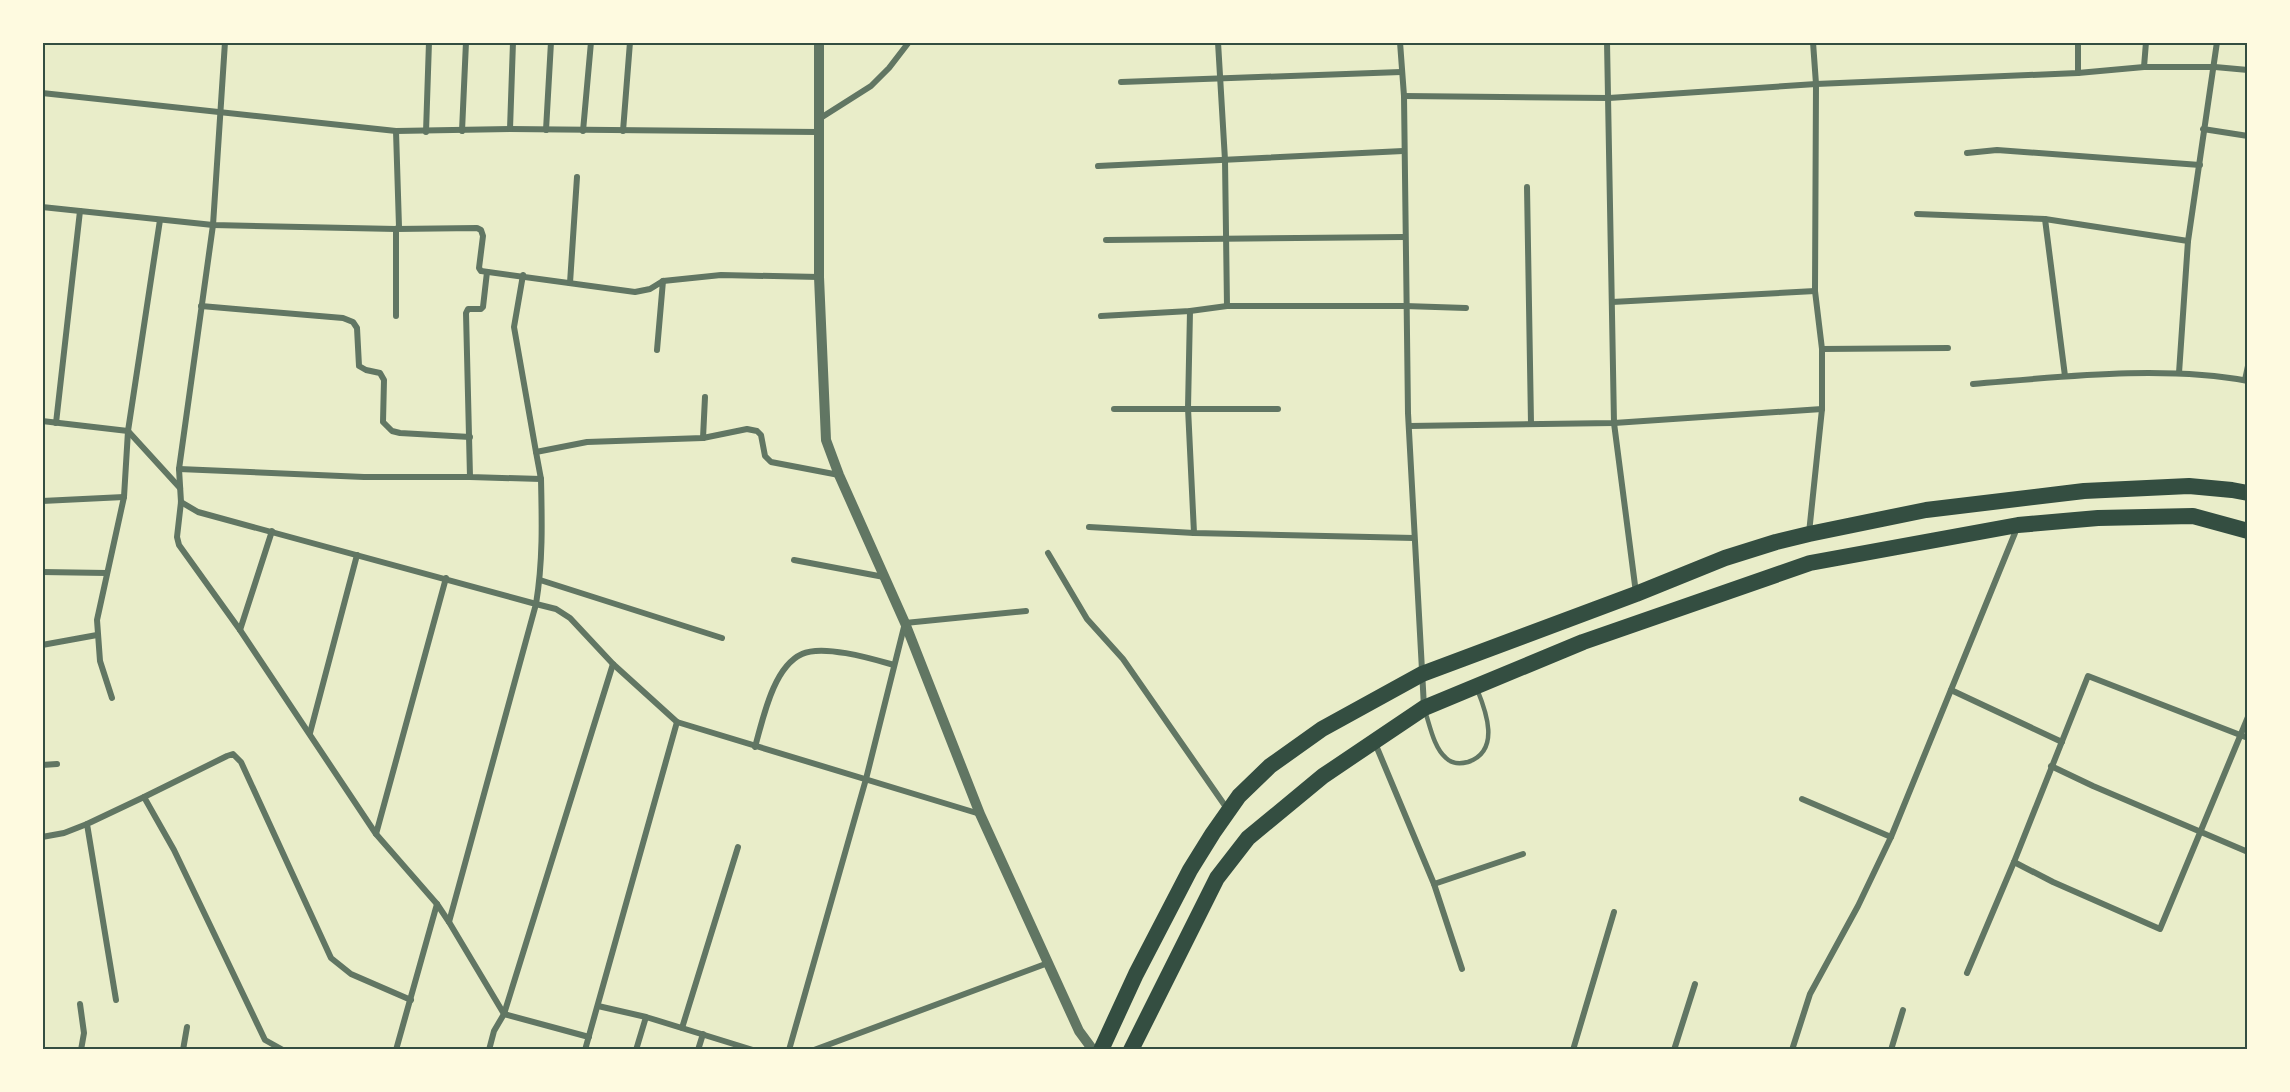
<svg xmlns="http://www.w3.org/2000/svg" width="2290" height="1092" font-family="Overpass,sans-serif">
	<rect width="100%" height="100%" fill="#e9edc9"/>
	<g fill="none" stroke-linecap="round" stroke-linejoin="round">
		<!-- service -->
		<path stroke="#617663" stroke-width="4.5" d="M1425,711C1430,726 1434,748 1446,758C1452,764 1460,764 1468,762C1501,751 1486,711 1477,689"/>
		<!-- minor -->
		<g stroke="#617663" stroke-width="6">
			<polyline points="225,42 213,225 179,469 181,502 177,537 179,545 240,630 376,834 437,904 449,922 504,1014 589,1037"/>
			<polyline points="1218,42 1225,160 1227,306"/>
			<polyline points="1400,42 1404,96 1408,413 1424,707"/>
			<polyline points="1607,42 1614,423 1636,593"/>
			<polyline points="2078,42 2078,73"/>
			<polyline points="2144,67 2146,42"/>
			<polyline points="1121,82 1401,72"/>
			<polyline points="42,93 396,131 510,129 818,132"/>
			<polyline points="1404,96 1609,98 1816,84 2078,73 2144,67 2215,67 2248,70"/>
			<polyline points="819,119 871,86 889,68 909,42"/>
			<polyline points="510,129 513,42"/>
			<polyline points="2203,129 2248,136"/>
			<polyline points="546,130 551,42"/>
			<polyline points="396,131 399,227 396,229 396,316"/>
			<polyline points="462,131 466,42"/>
			<polyline points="583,131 591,42"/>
			<polyline points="623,131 630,42"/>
			<polyline points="426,132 429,42"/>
			<polyline points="1967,153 1997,150 2200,165"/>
			<polyline points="1098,166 1403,151"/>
			<polyline points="1527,187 1531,423"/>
			<polyline points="42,207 213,225 396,229 477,228 481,230 483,236 479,268 481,271 635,292 650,289 663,281 657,350"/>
			<polyline points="1917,214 2045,219 2188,241"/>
			<polyline points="2045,219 2065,376"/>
			<polyline points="1106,240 1404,237"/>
			<polyline points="487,272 483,307 481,309 468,309 466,313 470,477 541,479 536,452 587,442 703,438 747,429 757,431 761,435 765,456 771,462 839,475"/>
			<polyline points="523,275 514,327 536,452"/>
			<polyline points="663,281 721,275 819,277"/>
			<polyline points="570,283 577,177"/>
			<polyline points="1612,302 1815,291"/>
			<polyline points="201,306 343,318 353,322 357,328 359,366 366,370 380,373 384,380 383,422 392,431 400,433 470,437"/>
			<polyline points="1190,311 1188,408 1194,533"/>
			<polyline points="1101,316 1190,311 1227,306 1405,306 1466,308"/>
			<polyline points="1822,349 1948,348"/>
			<polyline points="2179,373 2188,241 2217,42"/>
			<polyline points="2245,380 2248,366"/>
			<path d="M1973,384C2060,377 2162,365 2248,381"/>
			<polyline points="1114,409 1278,409"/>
			<polyline points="42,421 128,431 180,488"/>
			<polyline points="56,423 80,211"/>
			<polyline points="1409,426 1614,423 1822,409"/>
			<polyline points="703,438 705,397"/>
			<polyline points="179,469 364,477 470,477"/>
			<path d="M541,479C542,521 543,562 536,604L556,609L570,618L613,664L677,722L980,814"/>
			<polyline points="42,501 124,497"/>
			<polyline points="181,502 198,512 536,604 449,922"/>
			<polyline points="1089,527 1194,533 1414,538"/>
			<polyline points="1809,533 1822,409 1822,349 1815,291 1816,84 1813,42"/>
			<polyline points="1048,553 1087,619 1123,659 1228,810"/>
			<polyline points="794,560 884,577"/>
			<polyline points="42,572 107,573"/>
			<polyline points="540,580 722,638"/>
			<polyline points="240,630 272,531"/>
			<polyline points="42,645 97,635"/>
			<polyline points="1951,690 2062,742"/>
			<polyline points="112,698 100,661 97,620 124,497 128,431 160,220"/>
			<polyline points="310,733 357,555"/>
			<polyline points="1375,743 1434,884 1462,969"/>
			<path d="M755,747C763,719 773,667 802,654C823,644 873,659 894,665"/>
			<polyline points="42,765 57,764"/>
			<polyline points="2051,766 2093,786 2248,852"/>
			<polyline points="1802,799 1891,837"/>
			<polyline points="376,834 446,578"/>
			<polyline points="42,837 64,833 87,824"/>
			<polyline points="2014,862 2088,676 2248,738"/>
			<polyline points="1434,884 1523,854"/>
			<polyline points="1967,973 2014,862 2053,882 2160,929 2248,717"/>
			<polyline points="116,1000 87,824 144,797"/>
			<polyline points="80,1004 84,1033 81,1050"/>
			<polyline points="598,1006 646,1017 753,1050"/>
			<polyline points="682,1028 738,847"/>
			<polyline points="183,1050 187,1027"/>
			<polyline points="283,1050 265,1040 174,850 144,797 227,756 233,754 241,762 331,958 351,974 411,1000"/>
			<polyline points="396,1050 437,904"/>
			<polyline points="489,1050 494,1031 504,1014 613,664"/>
			<polyline points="585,1050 677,722"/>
			<polyline points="636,1050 646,1017"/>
			<polyline points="698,1050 703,1034"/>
			<polyline points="789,1050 866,779 905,623 1026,611"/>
			<polyline points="814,1050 1048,963"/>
			<polyline points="1573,1050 1614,912"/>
			<polyline points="1674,1050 1695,984"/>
			<polyline points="1792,1050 1810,994 1858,906 1891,837 2017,528"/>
			<polyline points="1891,1050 1903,1010"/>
		</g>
		<!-- tertiary -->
		<polyline stroke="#617663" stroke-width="10" points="819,42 819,277 826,440 839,475 905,623 980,814 1079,1031 1093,1050"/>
		<!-- trunk -->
		<g stroke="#344e41" stroke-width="16">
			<polyline points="1101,1050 1136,974 1190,870 1213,833 1239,796 1270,766 1322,729 1422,674 1636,594 1725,558 1776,542 1809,534 1926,510 2084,491 2189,486 2232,490 2248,493"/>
			<polyline points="1131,1050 1217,878 1248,838 1323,776 1424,708 1583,642 1810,563 2018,525 2098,518 2193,516 2248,531"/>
		</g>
	</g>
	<!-- border -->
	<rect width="2290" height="1092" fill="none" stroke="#fefae0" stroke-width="87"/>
	<rect x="44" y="44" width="2202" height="1004" fill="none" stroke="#344e41" stroke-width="2"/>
</svg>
